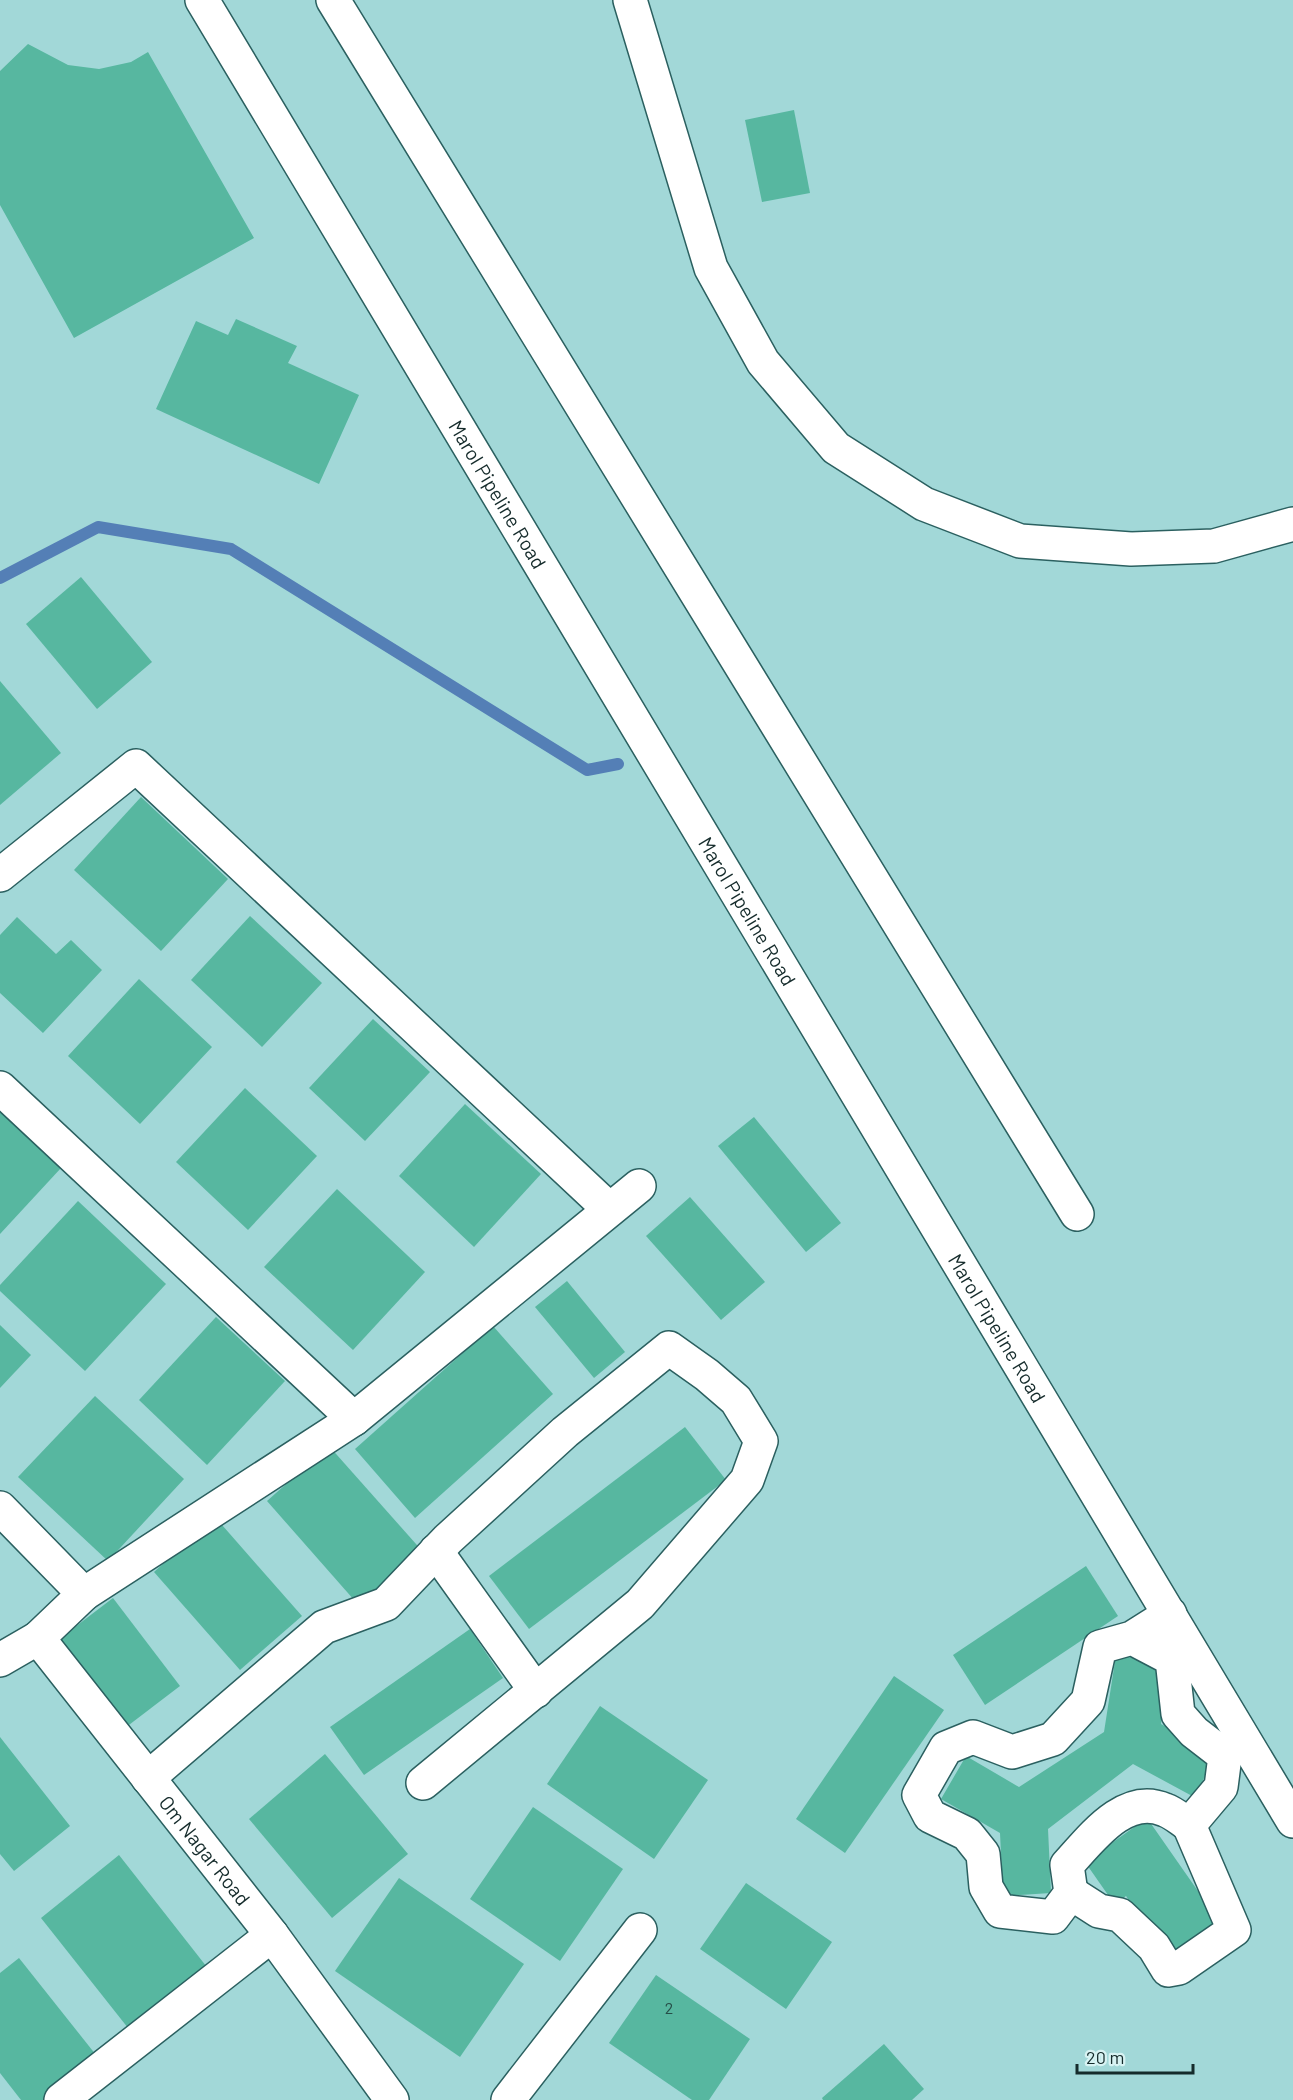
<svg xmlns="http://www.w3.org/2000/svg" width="1293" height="2100" font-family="Barlow,sans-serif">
	<rect width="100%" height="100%" fill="#a2d8d8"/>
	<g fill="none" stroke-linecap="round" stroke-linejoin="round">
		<!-- stream -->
		<polyline stroke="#547fb6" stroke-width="12" points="0,578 98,527 231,549 587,770 618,764"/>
	</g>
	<!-- building -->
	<g fill="#57b7a0">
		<polygon points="28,44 68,65 99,69 131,62 148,52 254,238 74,338 0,205 0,71"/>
		<polygon points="794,110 810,193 762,202 745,120"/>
		<polygon points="236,319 297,346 288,363 359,395 319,484 156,409 196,321 228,335"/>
		<polygon points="81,577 152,662 97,709 26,624"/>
		<polygon points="0,681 61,753 0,805"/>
		<polygon points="141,797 228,879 161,951 74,870"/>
		<polygon points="250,916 322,983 262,1047 191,980"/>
		<polygon points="17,917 56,954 71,940 102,970 43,1033 0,993 0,935"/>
		<polygon points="139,979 212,1047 140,1124 68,1056"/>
		<polygon points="373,1019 430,1072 365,1141 309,1088"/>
		<polygon points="245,1088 317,1156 248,1230 176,1162"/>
		<polygon points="465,1104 541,1174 474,1247 399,1176"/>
		<polygon points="0,1111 61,1168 0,1234"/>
		<polygon points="754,1117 841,1223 806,1252 718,1146"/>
		<polygon points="337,1189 425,1272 353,1350 264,1267"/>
		<polygon points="690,1197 765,1282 721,1320 646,1236"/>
		<polygon points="78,1201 166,1284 85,1371 0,1291 0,1285"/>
		<polygon points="567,1281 625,1352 594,1378 535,1307"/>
		<polygon points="216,1317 285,1381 207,1465 139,1400"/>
		<polygon points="0,1325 31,1355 0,1388"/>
		<polygon points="493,1326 553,1394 415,1518 355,1449"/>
		<polygon points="95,1396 184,1479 108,1561 18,1477"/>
		<polygon points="685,1427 726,1480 529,1629 489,1576"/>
		<polygon points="329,1446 424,1553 362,1609 267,1501"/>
		<polygon points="215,1517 302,1616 240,1670 154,1572"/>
		<polygon points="1086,1566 1118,1616 985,1705 953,1655"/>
		<polygon points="113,1598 180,1686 121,1731 54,1643"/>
		<polygon points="470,1629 503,1678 364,1775 330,1727"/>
		<polygon points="1116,1655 1171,1664 1161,1724 1217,1754 1194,1797 1133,1764 1048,1829 1051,1893 1003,1896 1000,1833 941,1799 966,1756 1019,1787 1104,1732"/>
		<polygon points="894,1676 944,1710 845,1853 796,1819"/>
		<polygon points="600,1706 708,1780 654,1859 547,1784"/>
		<polygon points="0,1737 70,1826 14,1871 0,1854"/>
		<polygon points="325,1754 408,1854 332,1918 249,1819"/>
		<polygon points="533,1807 623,1869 560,1961 470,1899"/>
		<polygon points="1147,1818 1223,1927 1172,1963 1126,1896 1115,1905 1085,1862"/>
		<polygon points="119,1855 210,1971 132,2033 41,1918"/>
		<polygon points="399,1878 524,1964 460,2057 335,1971"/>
		<polygon points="746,1883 832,1942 786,2009 700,1949"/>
		<polygon points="19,1958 100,2060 50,2100 21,2100 0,2073 0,1973"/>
		<polygon points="656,1975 750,2039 709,2100 692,2100 609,2043"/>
		<polygon points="884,2044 924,2089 912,2100 823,2100 822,2098"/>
	</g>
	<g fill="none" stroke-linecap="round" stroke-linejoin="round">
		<!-- minor casing -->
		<g stroke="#2b6060" stroke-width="36">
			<g id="minor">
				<path id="s1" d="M202,0L1293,1821"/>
				<polyline points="333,0 1077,1214"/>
				<polyline points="630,0 711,268 763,362 836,448 924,504 1020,541 1131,549 1214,546 1293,524"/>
				<polyline points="0,875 136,766 609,1209"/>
				<polyline points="0,1088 354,1419"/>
				<polyline points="0,1508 84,1594 38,1638"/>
				<polyline points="436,1551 536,1691"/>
				<polyline points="84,1594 354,1419 639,1186"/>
				<path d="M1132,1638L1172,1659L1178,1714L1194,1732L1225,1756L1221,1787L1189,1825C1181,1820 1174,1813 1165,1810C1125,1792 1091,1839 1067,1865L1071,1893L1053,1917L1000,1911L986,1887L983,1854L967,1834L930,1816L919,1795L946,1748L973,1737L1012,1752L1053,1739L1088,1701L1100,1647L1132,1638L1170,1614"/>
				<path id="s2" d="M0,1660L38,1638L272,1935L392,2100"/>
				<polyline points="148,1778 324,1627 386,1604 448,1539 565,1432 669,1348 707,1375 736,1400 761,1441 747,1480 640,1604 423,1783"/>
				<polyline points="1071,1893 1099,1911 1120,1915 1154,1947 1168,1970 1179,1968 1234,1930 1189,1825"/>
				<polyline points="61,2100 272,1935"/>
				<polyline points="508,2100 640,1930"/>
			</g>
		</g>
		<!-- minor -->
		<use href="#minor" stroke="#fff" stroke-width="33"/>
	</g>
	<g text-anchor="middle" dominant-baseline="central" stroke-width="6" stroke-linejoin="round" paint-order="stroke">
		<!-- number labels -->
		<g font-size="16" fill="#264e48">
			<text x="669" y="2007">2</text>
		</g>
		<!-- street labels -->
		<g font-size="20" fill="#152b2b" stroke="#d8f3f3">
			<text stroke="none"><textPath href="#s1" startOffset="576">Marol Pipeline Road</textPath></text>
			<text stroke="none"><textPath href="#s1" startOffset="1062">Marol Pipeline Road</textPath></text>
			<text stroke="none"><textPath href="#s1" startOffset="1548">Marol Pipeline Road</textPath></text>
			<text stroke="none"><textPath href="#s2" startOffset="314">Om Nagar Road</textPath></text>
		</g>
	</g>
	<!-- scale -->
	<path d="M1077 2064v9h116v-9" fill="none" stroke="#152b2b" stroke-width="3"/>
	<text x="1086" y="2064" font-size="18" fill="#152b2b" stroke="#d8f3f3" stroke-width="4.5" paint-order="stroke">20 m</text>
</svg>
